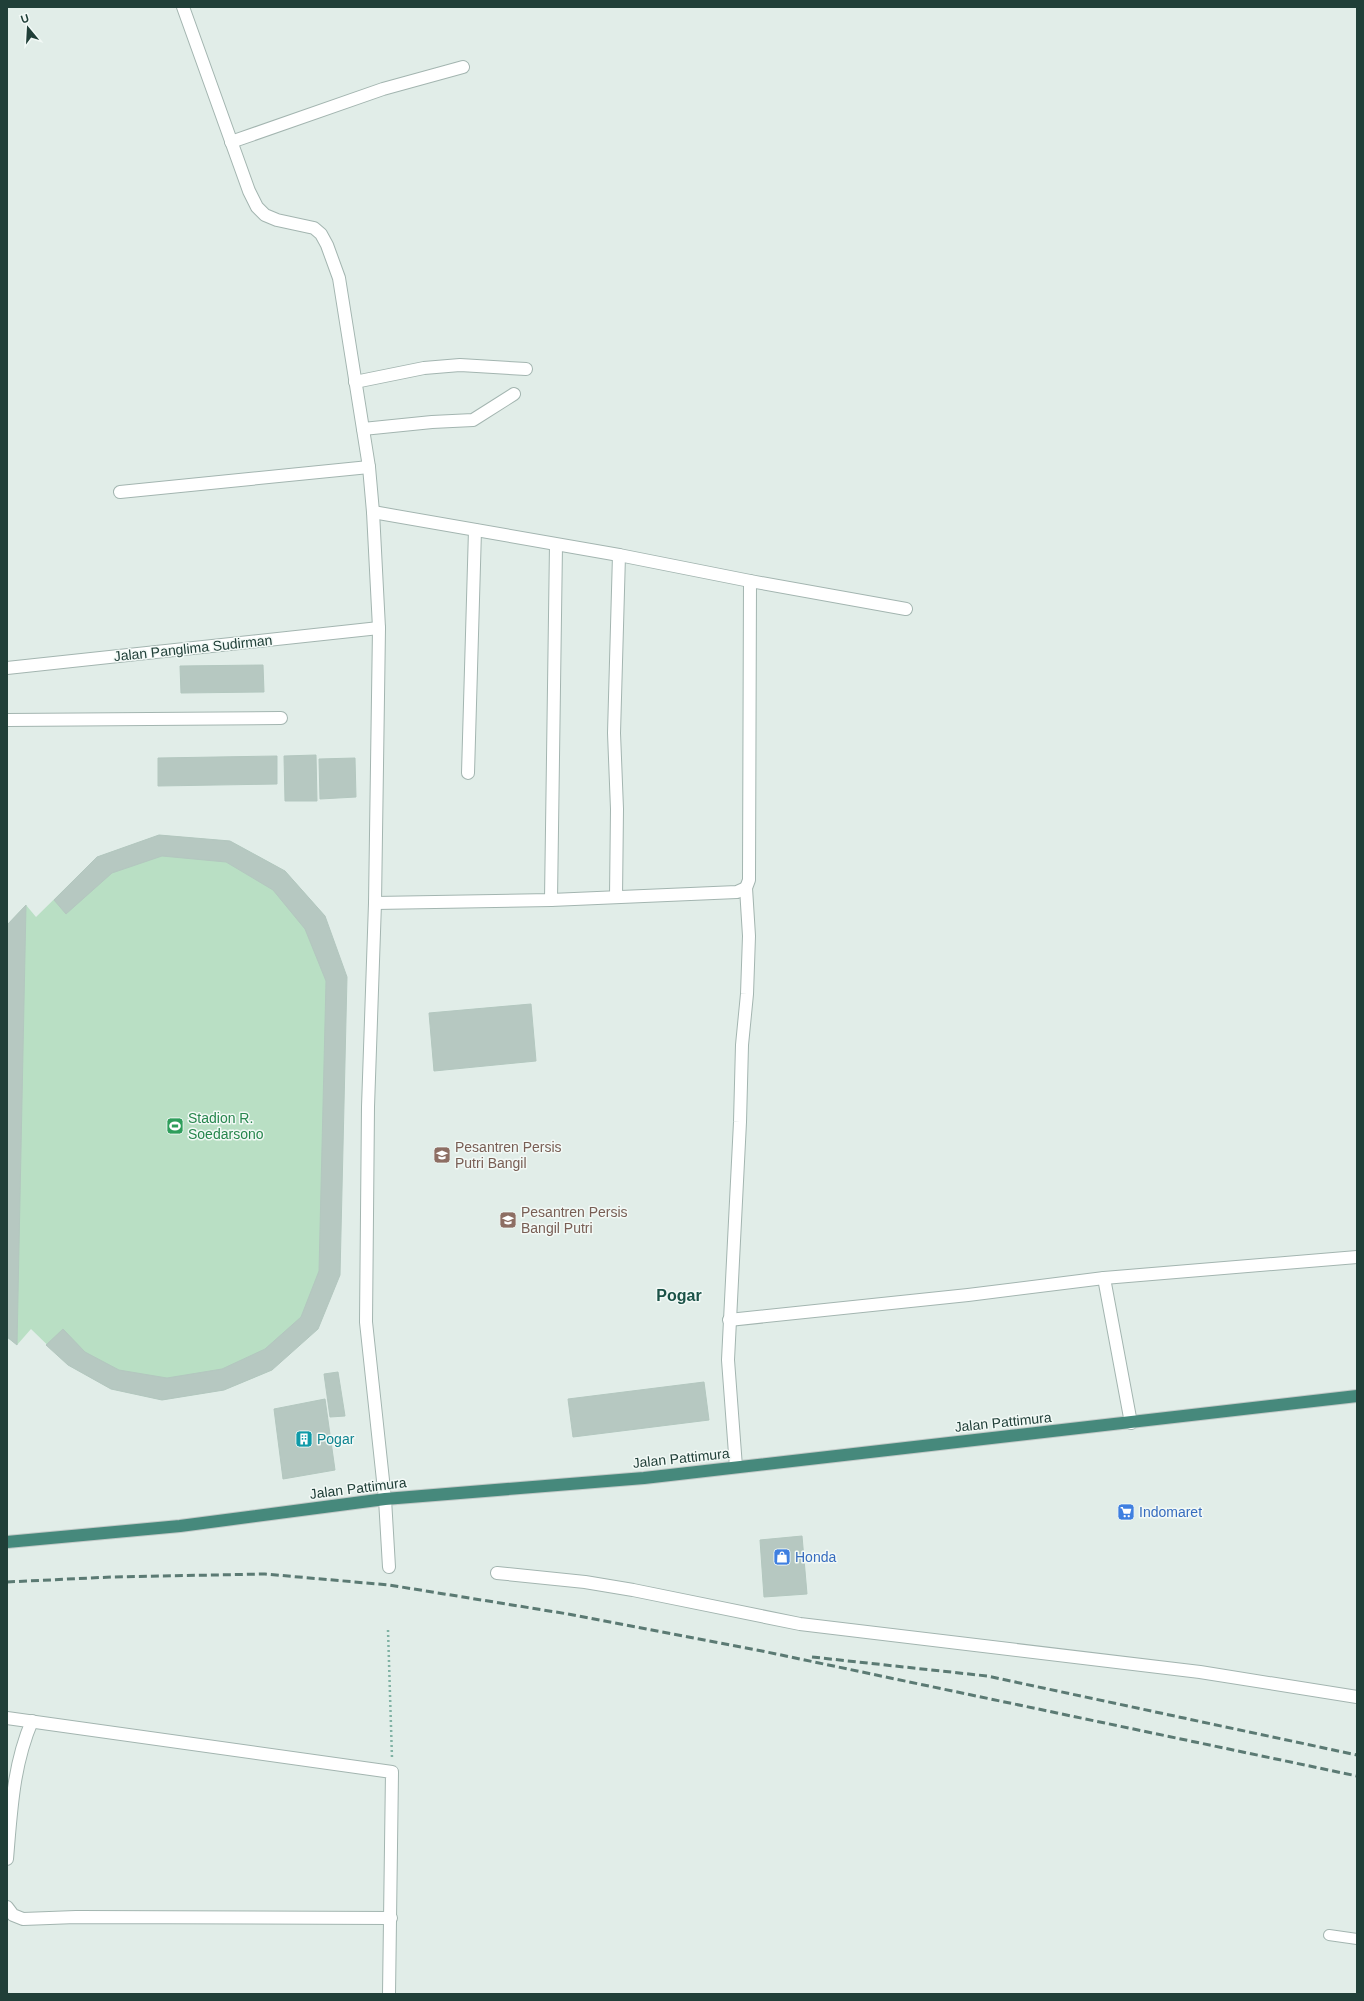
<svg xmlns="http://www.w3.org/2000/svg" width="1364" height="2001" font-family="Helvetica,sans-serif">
	<rect width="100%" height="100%" fill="#e1ede8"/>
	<!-- green -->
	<polygon fill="#b9dfc4" points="159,835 230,841 285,871 325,916 340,1275 272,1370 224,1390 162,1400 111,1389 68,1365 31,1329 17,1345 7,1337 7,925 26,905 36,917 97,857"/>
	<!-- building -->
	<g fill="#b6c8c1" stroke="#b3c7bf">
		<polygon points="263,665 264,692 181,693 180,666"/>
		<polygon points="316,755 317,801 285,801 284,756"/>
		<polygon points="277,756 277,784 158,786 158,758"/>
		<polygon points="355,758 356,797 320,799 319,759"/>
		<polygon points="159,835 230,841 285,871 325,916 347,977 340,1275 318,1329 272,1370 224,1390 162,1400 111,1389 68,1365 46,1345 63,1329 85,1352 119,1370 167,1378 222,1369 265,1349 301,1317 319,1271 326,981 305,929 273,890 226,862 162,856 112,873 66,914 54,900 97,857"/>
		<polygon points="26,905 17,1345 7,1337 7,925"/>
		<polygon points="531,1004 536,1061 434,1071 429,1013"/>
		<polygon points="338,1372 345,1416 330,1417 324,1374"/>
		<polygon points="704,1382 709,1420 573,1437 568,1399"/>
		<polygon points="325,1399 335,1470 283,1479 274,1409"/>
		<polygon points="802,1536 807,1594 764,1597 760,1540"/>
	</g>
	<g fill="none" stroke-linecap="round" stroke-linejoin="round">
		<!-- service casing -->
		<g stroke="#a3b5b0" stroke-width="12">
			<polyline id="service" points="1329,1935 1357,1939"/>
		</g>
		<!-- minor casing -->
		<g stroke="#a3b5b0" stroke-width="14">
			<g id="minor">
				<polyline points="183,7 249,191 257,207 265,215 277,220 314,228 321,234 327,245 339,278 369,467 373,512 379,628 375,903 368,1107 366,1322 385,1499 389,1567"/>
				<polyline points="231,142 383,89 463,67"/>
				<polyline points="355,382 424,368 460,365 526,369"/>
				<polyline points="363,429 432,422 473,420 514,394"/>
				<polyline points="120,492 369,467"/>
				<polyline points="373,512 619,555 750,581 906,609"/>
				<polyline points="7,668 379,628"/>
				<polyline points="7,720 281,718"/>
				<polyline points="468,773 475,530"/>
				<polyline points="616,897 617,809 614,733 619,555"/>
				<polyline points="551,900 556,545"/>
				<polyline points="375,903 551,900 737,892 746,888"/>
				<polyline points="1104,1278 1131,1423"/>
				<polyline points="729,1320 968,1295 1104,1278 1357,1257"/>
				<polyline points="736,1467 728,1360 740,1122 742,1045 747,994 749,936 746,888 749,880 750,581"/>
				<polyline points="497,1573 585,1582 633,1590 800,1624 1200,1672 1357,1697"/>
				<polyline points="7,1718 392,1772 389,1994"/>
				<path d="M7,1859C11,1812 13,1765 32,1721"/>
				<polyline points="7,1907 13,1915 23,1919 76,1917 391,1918"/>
			</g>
		</g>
		<!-- trunk casing -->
		<g stroke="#c1c9c7" stroke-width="14">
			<polyline id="trunk" points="7,1542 180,1526 385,1499 644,1478 1357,1396"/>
		</g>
		<!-- path -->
		<polyline stroke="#80b2a4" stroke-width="2.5" stroke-dasharray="2 3" stroke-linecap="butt" points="388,1630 392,1758"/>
		<!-- service -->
		<use href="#service" stroke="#fff" stroke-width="10"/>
		<!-- minor -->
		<use href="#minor" stroke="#fff" stroke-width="12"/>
		<!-- trunk -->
		<use href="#trunk" stroke="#46897c" stroke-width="12"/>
		<!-- rail -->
		<g stroke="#5b7a73" stroke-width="3" stroke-dasharray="8 4" stroke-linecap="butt">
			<polyline points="7,1582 111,1577 265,1574 389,1585 568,1614 762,1651 1357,1776"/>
			<polyline points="812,1657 987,1676 1357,1755"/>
		</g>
	</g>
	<!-- icons -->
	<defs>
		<g id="stadium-square" transform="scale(0.9)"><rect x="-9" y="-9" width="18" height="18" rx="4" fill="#2e9e5b" stroke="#f2f9f6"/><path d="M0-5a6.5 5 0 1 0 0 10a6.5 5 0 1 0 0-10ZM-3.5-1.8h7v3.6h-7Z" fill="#fff"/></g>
		<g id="school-square" transform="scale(0.9)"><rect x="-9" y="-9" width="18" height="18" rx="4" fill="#8d6e63" stroke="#f2f9f6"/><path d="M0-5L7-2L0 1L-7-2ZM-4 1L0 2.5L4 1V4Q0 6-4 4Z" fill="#fff"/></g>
		<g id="building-square" transform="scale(0.9)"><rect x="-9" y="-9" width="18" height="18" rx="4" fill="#0f9aa8" stroke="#f2f9f6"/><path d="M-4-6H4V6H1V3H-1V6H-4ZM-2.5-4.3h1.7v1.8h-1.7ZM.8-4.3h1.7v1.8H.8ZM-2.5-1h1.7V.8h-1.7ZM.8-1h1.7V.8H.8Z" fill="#fff"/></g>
		<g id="supermarket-square" transform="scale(0.9)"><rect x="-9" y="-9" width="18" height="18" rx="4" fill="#3f7fe0" stroke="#f2f9f6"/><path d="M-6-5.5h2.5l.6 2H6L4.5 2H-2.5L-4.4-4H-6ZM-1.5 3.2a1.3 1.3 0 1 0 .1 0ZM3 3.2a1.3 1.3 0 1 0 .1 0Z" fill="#fff"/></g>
		<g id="shop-square" transform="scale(0.9)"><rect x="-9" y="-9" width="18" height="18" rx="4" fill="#3f7fe0" stroke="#f2f9f6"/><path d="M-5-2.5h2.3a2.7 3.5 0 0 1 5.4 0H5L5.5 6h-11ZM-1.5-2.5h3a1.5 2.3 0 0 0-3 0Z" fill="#fff"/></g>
	</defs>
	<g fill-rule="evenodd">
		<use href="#stadium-square" x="175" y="1126"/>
		<use href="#school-square" x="442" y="1155"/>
		<use href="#school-square" x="508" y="1220"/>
		<use href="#building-square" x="304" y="1439"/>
		<use href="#supermarket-square" x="1126" y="1512"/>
		<use href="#shop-square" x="782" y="1557"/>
	</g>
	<g text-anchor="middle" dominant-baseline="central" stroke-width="3" stroke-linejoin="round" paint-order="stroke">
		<!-- street labels -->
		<g font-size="14" fill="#203f38" stroke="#f2f9f6">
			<text transform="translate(193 648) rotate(-6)">Jalan Panglima Sudirman</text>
			<text transform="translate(1003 1422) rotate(-6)">Jalan Pattimura</text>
			<text transform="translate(681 1458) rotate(-6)">Jalan Pattimura</text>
			<text transform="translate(358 1488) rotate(-7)">Jalan Pattimura</text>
		</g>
		<!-- leisure labels -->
		<g font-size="14" fill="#27864d" stroke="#f2f9f6" text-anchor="start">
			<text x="188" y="1118">Stadion R.<tspan x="188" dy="16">Soedarsono</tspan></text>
		</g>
		<!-- education labels -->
		<g font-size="14" fill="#785e54" stroke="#f2f9f6" text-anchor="start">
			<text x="455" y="1147">Pesantren Persis<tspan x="455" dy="16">Putri Bangil</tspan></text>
			<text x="521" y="1212">Pesantren Persis<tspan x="521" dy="16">Bangil Putri</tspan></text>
		</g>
		<!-- culture labels -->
		<g font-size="14" fill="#0d838f" stroke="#f2f9f6" text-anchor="start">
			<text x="317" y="1439">Pogar</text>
		</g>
		<!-- shop labels -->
		<g font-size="14" fill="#366cbe" stroke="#f2f9f6" text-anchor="start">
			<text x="1139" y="1512">Indomaret</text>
			<text x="795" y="1557">Honda</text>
		</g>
		<!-- quarter labels -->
		<g font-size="16" font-weight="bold" fill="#1b5247" stroke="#f2f9f6">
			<text x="679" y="1295">Pogar</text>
		</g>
	</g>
	<!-- border -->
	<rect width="1364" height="2001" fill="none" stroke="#203f38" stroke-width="16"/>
	<!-- north arrow -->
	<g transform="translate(28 28) rotate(342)" stroke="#f2f9f6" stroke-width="3" paint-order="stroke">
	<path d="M0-3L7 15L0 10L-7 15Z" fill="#203f38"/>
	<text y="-6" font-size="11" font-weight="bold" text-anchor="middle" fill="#203f38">U</text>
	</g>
</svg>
